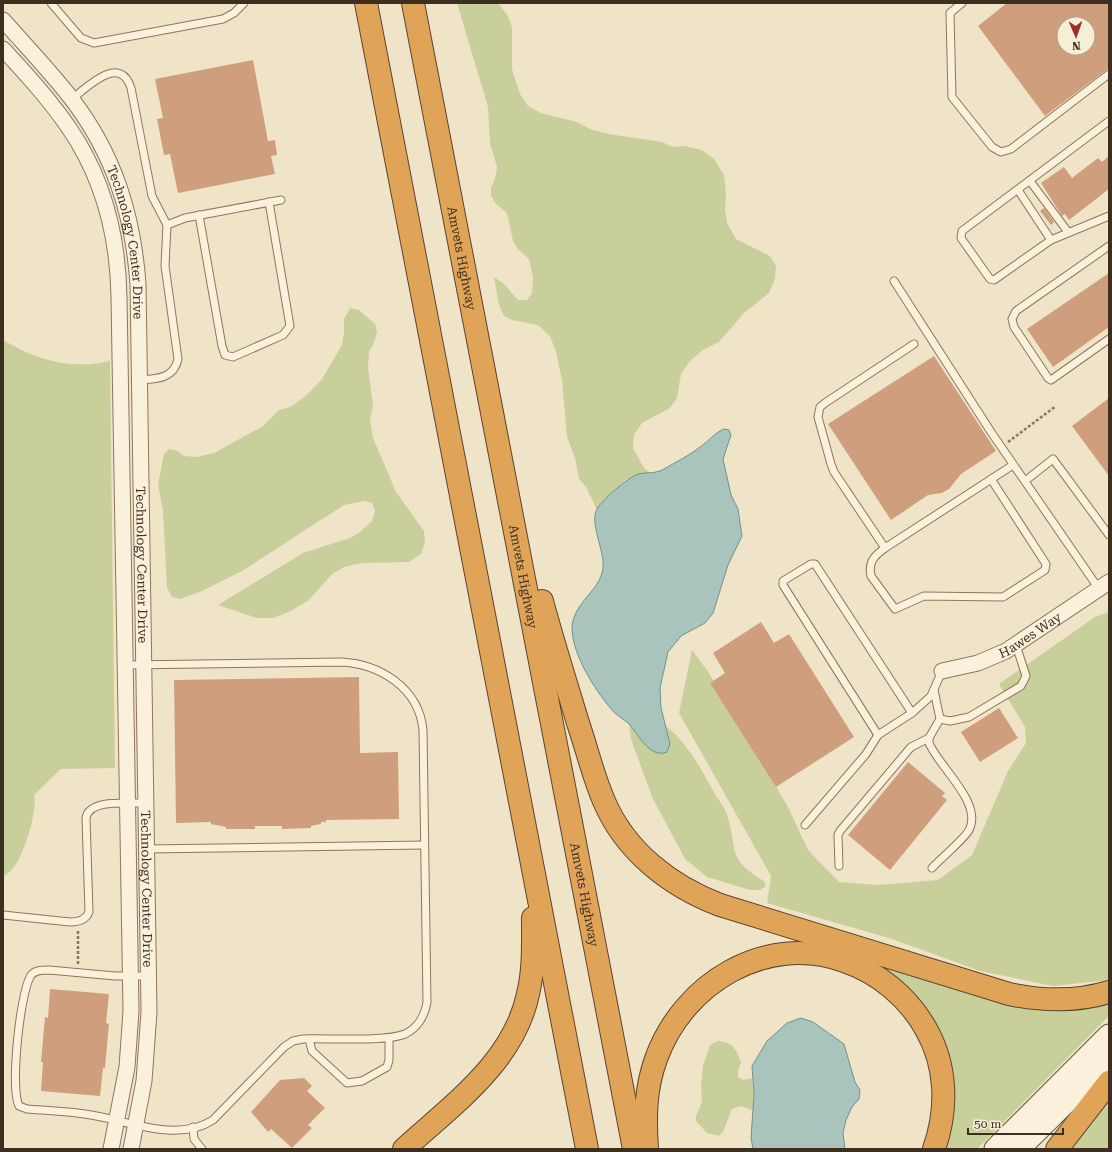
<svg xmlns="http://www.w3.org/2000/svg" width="1112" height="1152" font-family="'Roboto Serif',serif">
	<rect width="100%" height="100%" fill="#f0e4c8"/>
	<!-- green -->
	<g fill="#c9cf9b">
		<polygon points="457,3 498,3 508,16 512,27 512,69 520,94 528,106 541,113 577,122 590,129 609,134 662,142 673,147 685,146 702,150 714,159 724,175 726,194 725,209 727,223 736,239 770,256 776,266 775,279 769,293 744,313 719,342 703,350 690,361 681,374 677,398 670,408 642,423 634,435 633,448 644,468 651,474 639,474 625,480 597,510 586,487 579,479 575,458 567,437 562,380 556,352 550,336 538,325 512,320 504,316 499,305 494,277 504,284 518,300 527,300 532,293 533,277 529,259 517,248 513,241 507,213 496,204 491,196 491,188 495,179 497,167 490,143 488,107"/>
		<polygon points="350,308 359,310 375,324 377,332 374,343 369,352 368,368 373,405 370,420 373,438 396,492 424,531 425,542 421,554 409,562 362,563 344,567 332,574 309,600 291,611 273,618 257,618 218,605 303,553 350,538 360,532 372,521 375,511 372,503 364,501 344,505 242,571 200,592 180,599 172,597 167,588 163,511 158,484 164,454 169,449 178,451 184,456 196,457 214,453 263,426 279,410 290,407 306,396 322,379 342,345 344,333 344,319"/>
		<path d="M3,340C36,360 71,370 110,361L115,768L61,769L34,795C38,810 24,853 15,866C12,870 7,874 3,877Z"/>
		<polygon points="1109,612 1109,980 1053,986 980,971 892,939 767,903 771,876 679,713 692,650 707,670 788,807 808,850 839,882 878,885 938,880 972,855 1008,771 1026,743 1025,727 999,684 1095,617"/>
		<path d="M629,724L639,737L670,744L666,726C688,744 700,767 714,792C717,798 722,804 725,810C740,846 723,857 764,881L766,886L760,890H750L707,877L685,859L652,797L631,739Z"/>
		<path d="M872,960L1032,1008C1059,1011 1083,1009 1109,1004V1016L977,1149H940L945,1048L872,965Z"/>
		<path d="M718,1041C733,1042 736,1049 741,1062L738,1072V1077L743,1080L752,1078L754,1111L741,1106L732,1109L723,1132L719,1136L707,1133L696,1121V1116L702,1102L701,1087L703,1065L710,1045Z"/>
		<polygon points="1109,1094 1109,1149 1068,1149"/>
	</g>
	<!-- water -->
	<g fill="#a9c4bc" stroke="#6f938a">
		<path d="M724,429L729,430L731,435L723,459L731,495L738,509L742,536L728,565L713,613L705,623L681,636L668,652L660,688L661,708L670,744L667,752C650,759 639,735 629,724C625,720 619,717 615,713C597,694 572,655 572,628C573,602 600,592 603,568C605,551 589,523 597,509C603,499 627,478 638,474C647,472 656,474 664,469C676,462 690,455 700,447C710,440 713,434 724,429Z"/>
		<polygon points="801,1018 813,1022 844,1044 855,1082 860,1090 859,1099 852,1107 846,1120 843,1133 845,1149 753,1149 751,1138 754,1095 752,1066 767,1041 787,1023"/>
	</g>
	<!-- building -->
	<g fill="#cf9f7d" fill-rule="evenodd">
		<path d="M1007,3H1109V68L1045,116L978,26ZM1064,24H1088V48H1064Z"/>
		<polygon points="253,60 268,141 275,140 277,155 271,156 275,174 178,193 170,154 164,155 157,119 163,118 155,79"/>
		<polygon points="1109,156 1109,189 1069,220 1065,214 1062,216 1041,183 1064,167 1072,178 1098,158 1102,162"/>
		<polygon points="1044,208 1054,222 1051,225 1040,211"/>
		<polygon points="1109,273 1109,327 1053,367 1027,329"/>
		<polygon points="934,356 996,451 961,474 949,489 942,493 928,495 891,520 828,424"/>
		<polygon points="1109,398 1109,476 1072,426"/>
		<polygon points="761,622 774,643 789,634 854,737 776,787 710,683 725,673 713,653"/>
		<polygon points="359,677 360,753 398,752 399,819 326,820 326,822 321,822 321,824 311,826 311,828 282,829 282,826 255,826 255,829 226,829 226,827 211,824 211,822 176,823 174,680"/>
		<polygon points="999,708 1018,738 980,762 961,732"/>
		<polygon points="908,762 945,793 942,796 947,800 890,870 848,835"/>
		<polygon points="50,989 109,994 106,1023 109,1024 105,1068 103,1068 100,1096 41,1091 43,1062 41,1062 45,1017 48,1018"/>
		<polygon points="304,1078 312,1086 307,1091 325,1108 308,1125 312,1128 292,1148 271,1129 268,1132 251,1112 280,1080"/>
	</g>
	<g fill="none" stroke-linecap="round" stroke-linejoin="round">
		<!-- lane casing -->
		<g stroke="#8d765c" stroke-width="9">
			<g id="lane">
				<polyline points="51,3 81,38 94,43 223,19 234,13 244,3"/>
				<polyline points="962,3 950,13 952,97 992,147 1001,152 1011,149 1109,74"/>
				<path d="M72,99C86,88 120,53 131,88L152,196L167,225L165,266L178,359C174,379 156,379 139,380"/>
				<polyline points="1109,121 962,231 961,238 990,279 994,280 1051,240 1109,216"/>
				<polyline points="1030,181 1068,232"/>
				<polyline points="1018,190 1051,240"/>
				<polyline points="199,215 222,346 225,355 233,357 283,335 290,326 269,202"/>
				<polyline points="167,225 185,218 281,200"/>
				<polyline points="1109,246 1016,311 1012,319 1014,327 1048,378 1051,380 1109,339"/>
				<polyline points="894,281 991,432 1099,589"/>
				<polyline points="914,344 825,403 820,407 818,417 831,464 834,472 885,548 1013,465"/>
				<polyline points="1025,481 1053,459 1109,535"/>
				<path d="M885,548C874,556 868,562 871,576L895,609L924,596L1003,597L1045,570L1046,564L991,479"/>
				<path d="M125,665L341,662C380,664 419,688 423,730L427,1002C425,1015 418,1028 405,1034C386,1042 327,1038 303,1039L293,1041L284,1047L213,1120C177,1143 129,1121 91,1115C70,1111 49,1111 27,1109L19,1106C10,1087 20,996 30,977C33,970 42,970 49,970L115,976H149"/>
				<polyline points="940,719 950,721 969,717 1021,686 1026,676 1016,645"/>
				<polyline points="878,735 783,585 783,581 811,564 815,564 912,713"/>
				<polyline points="805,825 866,754 878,735 912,713 931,696 942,671"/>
				<polyline points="147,849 424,845"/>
				<polyline points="839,866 838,835 840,831 911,747 929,738"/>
				<path d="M932,868C939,860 968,836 970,828C981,801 939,767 929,743V738L940,719L934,690"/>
				<path d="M3,915L70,922C78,922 86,920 89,912L86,818C89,798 131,804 146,803"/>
				<polyline points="309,1039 312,1051 347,1083 362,1081 387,1067 389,1060 389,1038"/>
				<polyline points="193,1127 194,1139 202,1149"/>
			</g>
		</g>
		<!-- street casing -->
		<g stroke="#8d765c" stroke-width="17">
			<g id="street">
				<path id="s1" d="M3,20C26,46 50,71 71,98C114,154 133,214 138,284L149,1012L144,1081L131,1149"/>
				<path d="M3,49C26,74 50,100 69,128C104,179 118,237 119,297L131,1011L127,1067L111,1149"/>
				<path id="s2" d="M942,671L978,663L1006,651L1109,582"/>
			</g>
		</g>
		<!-- secondary casing -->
		<g stroke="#6f573f" stroke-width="23">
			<g id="secondary">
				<polyline points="995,1149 1109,1035"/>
				<polyline points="1019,1149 1109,1060"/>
			</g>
		</g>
		<!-- highway casing -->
		<g stroke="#5b4430" stroke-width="24">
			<g id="highway">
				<polyline points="366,3 587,1149"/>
				<path id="s3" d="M413,3L634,1149"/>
				<path d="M542,601C553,642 566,683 578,723C587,749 593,776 604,801C625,851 670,886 720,905L1009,994C1042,1001 1076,1002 1109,992"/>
				<path d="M404,1149C452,1105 514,1062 528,994C534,970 533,943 533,918"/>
				<path d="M647,1149C645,1118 645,1089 656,1059C683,983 766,933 844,961C879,973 908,997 926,1029C947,1066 948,1109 934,1149"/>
				<polyline points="1057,1149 1109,1082"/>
			</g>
		</g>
		<!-- path -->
		<g stroke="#8d765c" stroke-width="2.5" stroke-dasharray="3 2" stroke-linecap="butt">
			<polyline points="1008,442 1056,406"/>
			<polyline points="78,964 78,929"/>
		</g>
		<!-- lane -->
		<use href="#lane" stroke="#faf1dc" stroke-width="7"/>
		<!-- street -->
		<use href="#street" stroke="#faf1dc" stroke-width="15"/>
		<!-- secondary -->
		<use href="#secondary" stroke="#faf1dc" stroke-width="21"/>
		<!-- highway -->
		<use href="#highway" stroke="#e0a458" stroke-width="22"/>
	</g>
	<g text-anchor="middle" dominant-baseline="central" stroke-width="3" stroke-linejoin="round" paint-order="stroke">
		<!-- street labels -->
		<g font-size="13" fill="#3d2e20" stroke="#f7eed8">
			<text stroke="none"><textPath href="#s1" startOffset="261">Technology Center Drive</textPath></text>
			<text stroke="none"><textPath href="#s3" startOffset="260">Amvets Highway</textPath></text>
			<text stroke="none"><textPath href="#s1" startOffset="585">Technology Center Drive</textPath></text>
			<text stroke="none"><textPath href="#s3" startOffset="584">Amvets Highway</textPath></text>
			<text stroke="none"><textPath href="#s2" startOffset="96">Hawes Way</textPath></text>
			<text stroke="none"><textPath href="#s1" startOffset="909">Technology Center Drive</textPath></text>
			<text stroke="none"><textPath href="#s3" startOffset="908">Amvets Highway</textPath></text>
		</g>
	</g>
	<!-- border -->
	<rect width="1112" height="1152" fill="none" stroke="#3d2e20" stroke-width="8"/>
	<!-- north arrow -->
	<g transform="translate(1076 36) rotate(178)"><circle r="19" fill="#f7eed8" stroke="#ada18e"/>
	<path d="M0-3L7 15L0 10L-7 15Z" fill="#9e2a2b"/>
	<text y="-6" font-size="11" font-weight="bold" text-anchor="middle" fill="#3d2e20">N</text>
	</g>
	<!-- scale -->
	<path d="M968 1128v6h95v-6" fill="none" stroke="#3d2e20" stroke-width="2"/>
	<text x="974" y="1128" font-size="12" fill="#3d2e20" stroke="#f7eed8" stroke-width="3" paint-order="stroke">50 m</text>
</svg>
